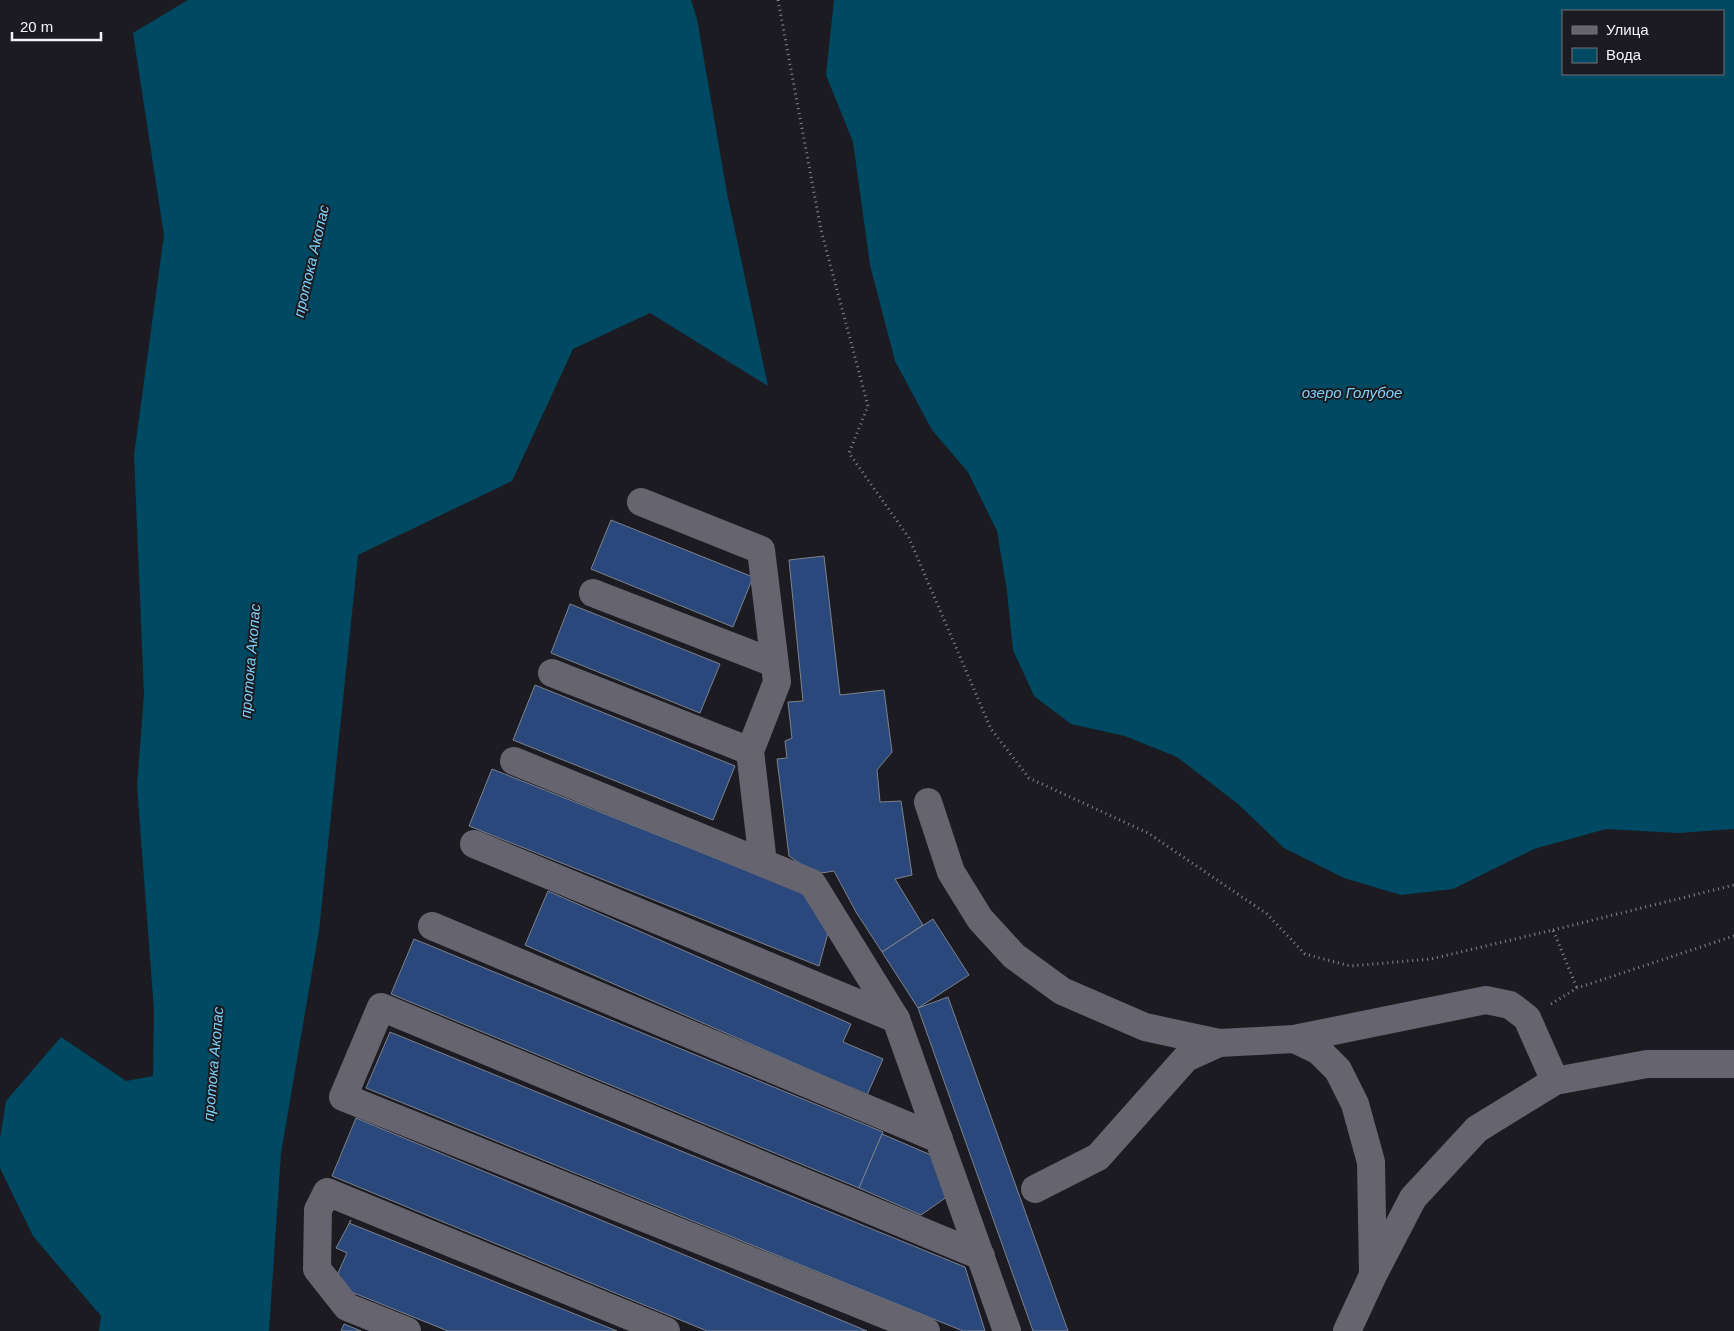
<svg xmlns="http://www.w3.org/2000/svg" width="1734" height="1331" font-family="Arial,sans-serif">
	<rect width="100%" height="100%" fill="#1c1b22"/>
	<!-- water -->
	<g fill="#004962" fill-rule="evenodd">
		<polygon points="188,0 691,0 697,19 727,193 768,386 650,313 573,349 512,481 358,555 319,931 281,1153 269,1331 99,1331 101,1316 33,1236 0,1168 0,1139 6,1101 61,1037 126,1081 153,1076 154,1010 137,786 144,694 134,455 164,235 133,33"/>
		<path d="M834,0H1734V829L1678,833L1606,829L1534,849L1453,889L1401,895L1344,878L1284,848L1238,804L1177,757L1125,736L1071,724L1034,696L1013,650L1007,591L997,531L968,472L932,430L895,361L870,265L853,142L826,75ZM1723,11V74H1563V11Z"/>
	</g>
	<!-- building -->
	<g fill="#2a487c" stroke="#7d828b">
		<polygon points="611,520 753,577 733,627 591,569"/>
		<polygon points="824,556 840,695 884,690 892,752 877,770 880,802 901,801 912,875 895,879 923,925 882,952 856,912 834,871 815,874 789,856 777,759 787,758 785,741 792,738 788,702 803,701 789,560"/>
		<polygon points="570,604 720,664 700,713 551,653"/>
		<polygon points="535,685 735,766 713,820 513,740"/>
		<polygon points="492,769 808,895 828,933 819,966 469,826"/>
		<polygon points="548,891 851,1024 843,1042 883,1059 867,1095 525,945"/>
		<polygon points="933,919 969,975 918,1008 882,952"/>
		<polygon points="414,939 883,1132 859,1188 391,994"/>
		<polygon points="948,997 1068,1331 1033,1331 918,1008"/>
		<polygon points="390,1032 965,1267 985,1331 963,1331 366,1088"/>
		<polygon points="356,1118 867,1331 707,1331 332,1176"/>
		<polygon points="882,1134 931,1155 948,1196 921,1215 859,1188"/>
		<polygon points="351,1220 349,1223 617,1331 448,1331 344,1289 338,1273 347,1253 336,1248"/>
		<polygon points="344,1324 361,1331 341,1331"/>
	</g>
	<g fill="none" stroke-linecap="round" stroke-linejoin="round">
		<!-- path -->
		<g stroke="#88878d" stroke-width="3" stroke-dasharray="1 4" stroke-linecap="butt">
			<polyline points="778,0 821,230 868,406 849,453 909,538 991,729 1029,778 1148,833 1267,914 1305,954 1350,966 1431,959 1553,930 1577,988"/>
			<polyline points="1553,930 1734,885"/>
			<polyline points="1551,1004 1577,988 1734,936"/>
		</g>
		<!-- minor -->
		<g stroke="#66646e" stroke-width="28">
			<polyline points="641,502 761,550 777,682 750,751 763,863"/>
			<polyline points="593,593 774,663"/>
			<polyline points="552,673 750,751"/>
			<polyline points="514,761 812,883 896,1019 1007,1331"/>
			<polyline points="928,802 951,872 980,919 1014,956 1062,991 1145,1027 1219,1043"/>
			<polyline points="474,844 896,1019"/>
			<polyline points="432,926 939,1139"/>
			<polyline points="1294,1039 1319,1051 1338,1070 1355,1104 1371,1162 1373,1273"/>
			<polyline points="1035,1189 1098,1157 1186,1058 1219,1043 1294,1039 1486,1000 1510,1005 1527,1018 1555,1081"/>
			<polyline points="407,1331 347,1307 317,1269 318,1210 327,1192 666,1331"/>
			<polyline points="926,1331 343,1097 381,1007 981,1256"/>
			<polyline points="1347,1331 1373,1275 1413,1198 1477,1129 1555,1081 1647,1064 1734,1064"/>
		</g>
	</g>
	<g text-anchor="middle" dominant-baseline="central" stroke-width="4" stroke-linejoin="round" paint-order="stroke">
		<!-- water labels -->
		<g font-size="15" font-style="italic" fill="#7dd2fa" stroke="#1c1b22">
			<text transform="translate(311 261) rotate(-77)">протока Акопас</text>
			<text x="1352" y="392">озеро Голубое</text>
			<text transform="translate(250 661) rotate(-85)">протока Акопас</text>
			<text transform="translate(213 1064) rotate(-85)">протока Акопас</text>
		</g>
	</g>
	<!-- legend -->
	<rect x="1562" y="10" width="162" height="65" fill="#1c1b22" stroke="#737278"/>
	<rect x="1572" y="26" width="25" height="8" fill="#66646e" stroke="#737278"/>
	<text x="1606" y="35" font-size="15" fill="#f5f4f9">Улица</text>
	<rect x="1572" y="48" width="25" height="15" fill="#004962" stroke="#737278"/>
	<text x="1606" y="60" font-size="15" fill="#f5f4f9">Вода</text>
	<!-- scale -->
	<path d="M12 32v8h89v-8" fill="none" stroke="#f5f4f9" stroke-width="2.5"/>
	<text x="20" y="32" font-size="15" fill="#f5f4f9" stroke="#1c1b22" stroke-width="4" paint-order="stroke">20 m</text>
</svg>
